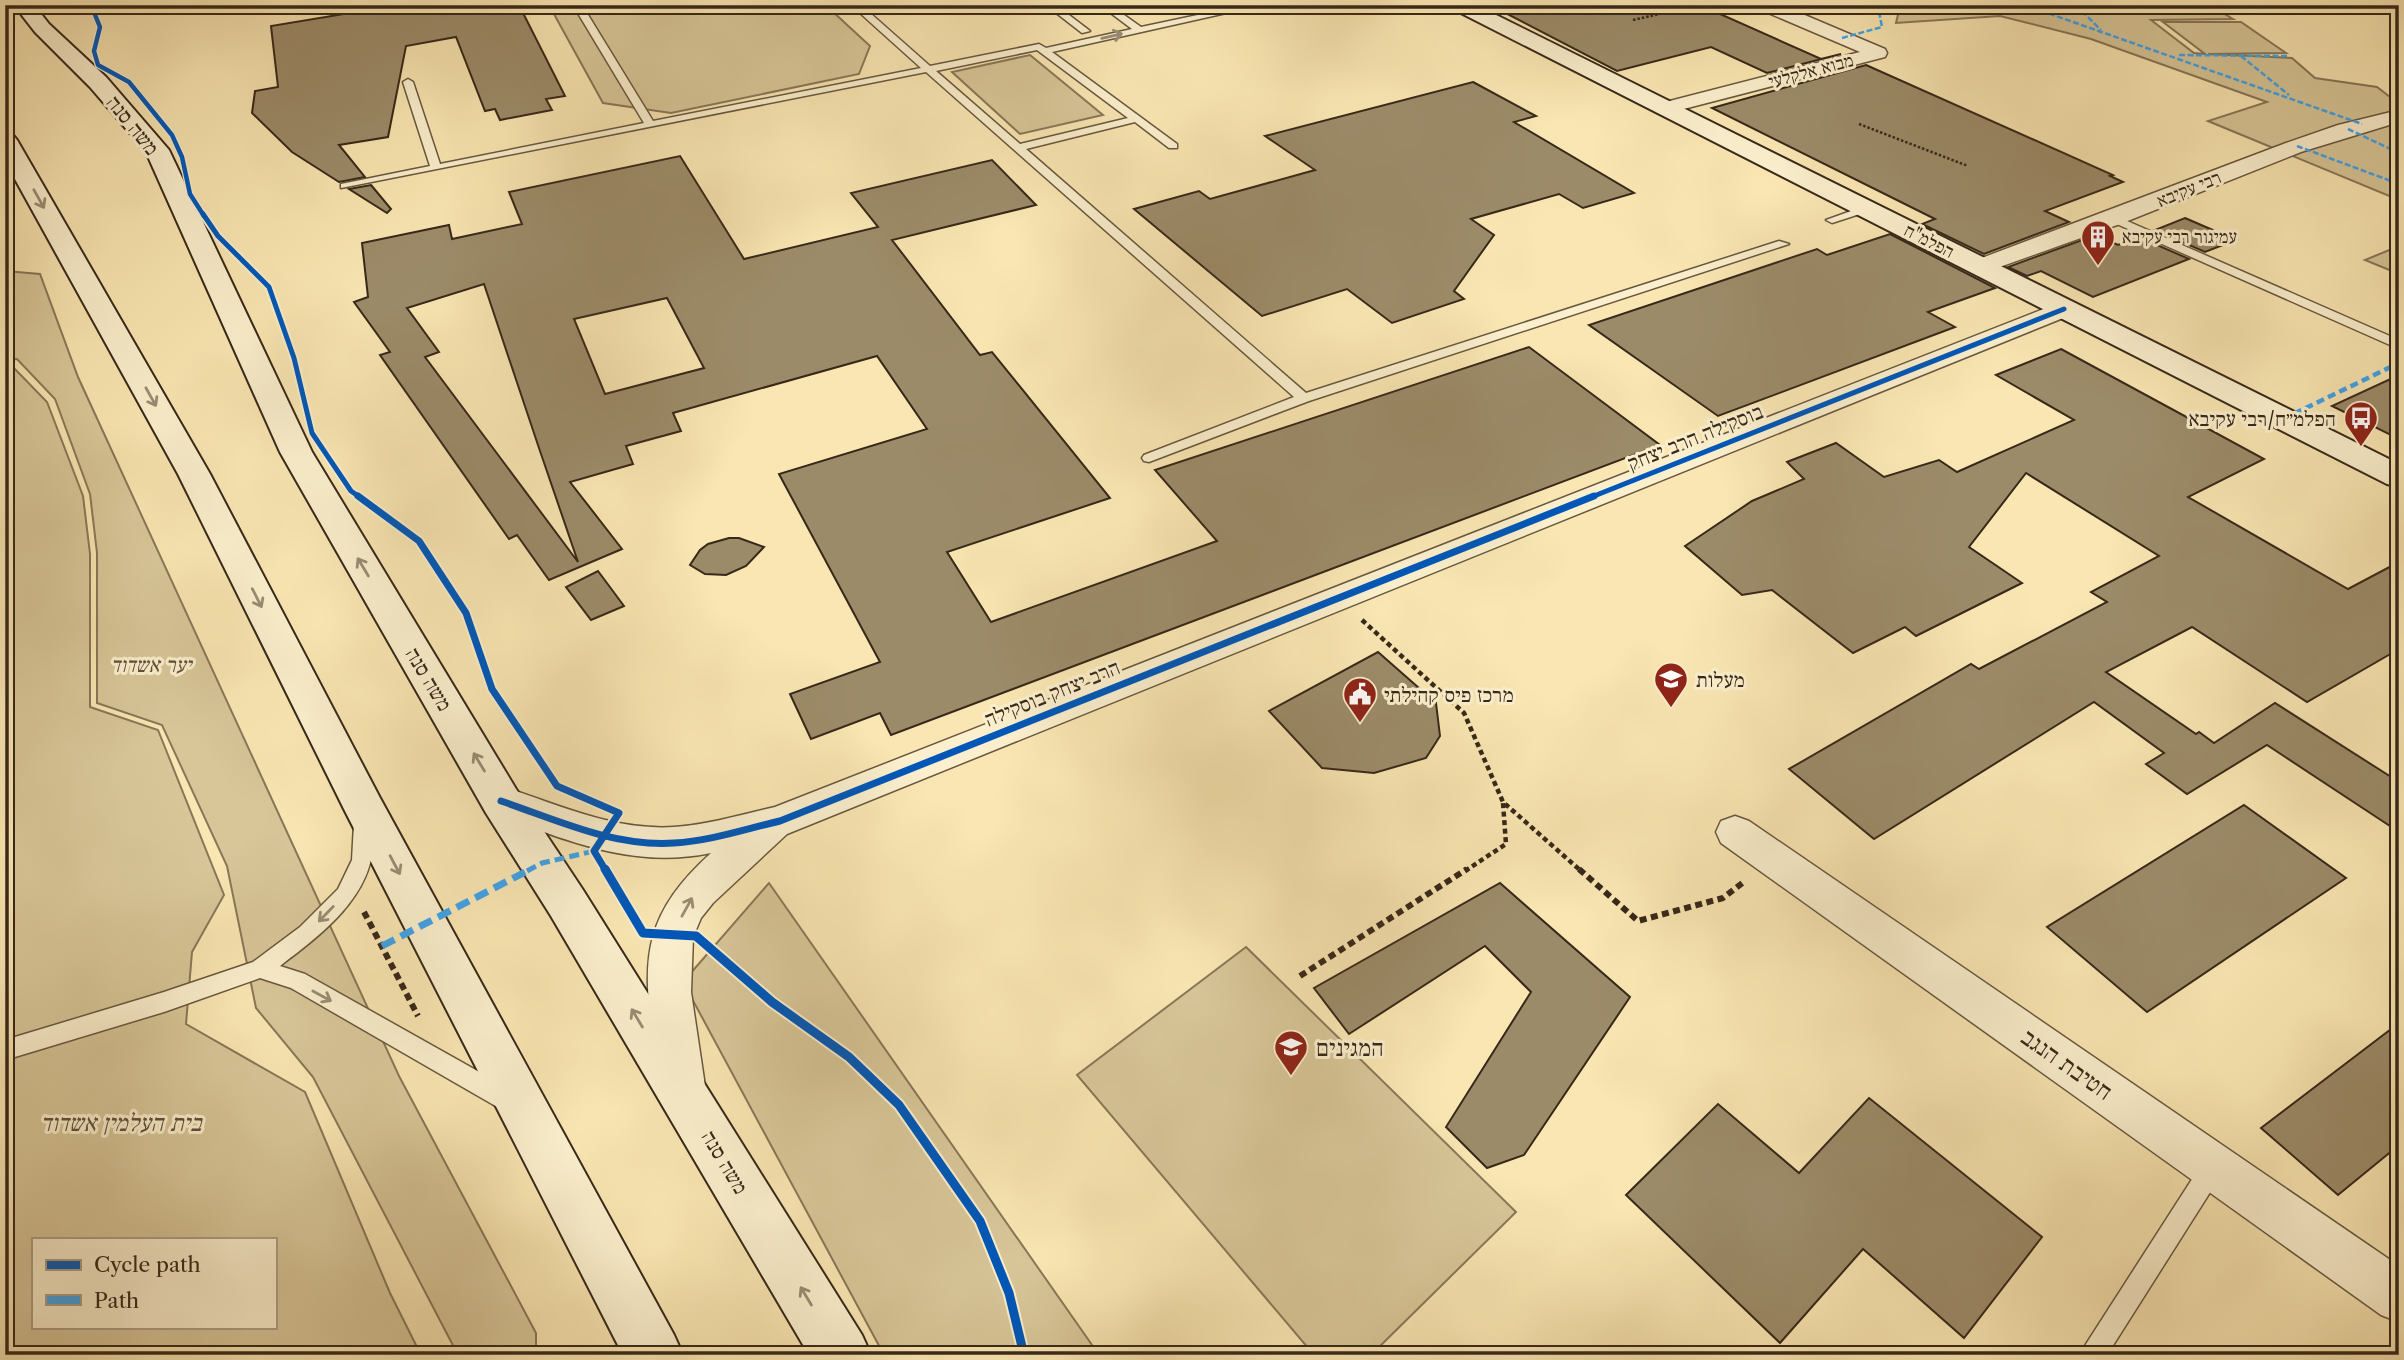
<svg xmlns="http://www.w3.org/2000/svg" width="2404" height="1360" font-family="'Libre Caslon Text','Frank Ruhl Libre',serif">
	<rect width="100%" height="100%" fill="#f9e6b2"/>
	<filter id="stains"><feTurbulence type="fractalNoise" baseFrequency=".00286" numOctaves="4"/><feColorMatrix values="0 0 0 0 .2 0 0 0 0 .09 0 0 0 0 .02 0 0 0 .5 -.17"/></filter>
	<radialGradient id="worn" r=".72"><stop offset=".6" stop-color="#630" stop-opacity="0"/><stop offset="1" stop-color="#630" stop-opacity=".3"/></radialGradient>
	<!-- green -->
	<g fill="#d8c698" stroke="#887758" stroke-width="2" fill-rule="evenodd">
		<polygon points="549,5 779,5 832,11 870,46 859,74 671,113 603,103"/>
		<polygon points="1916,5 2209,5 2233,19 2151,20 2194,53 2205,54 2163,22 2241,22 2286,53 2208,54 2292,58 2315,78 2377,87 2399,104 2399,142 2393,145 2399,147 2399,200 2208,121 2267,102 2091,39 2000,16 1896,23 1900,7"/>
		<polygon points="1030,55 1103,115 1020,134 952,72"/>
		<polygon points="2399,246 2399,274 2365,260"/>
		<polygon points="5,271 40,274 78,377 399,1076 536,1333 536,1355 458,1355 313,1077 256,1008 227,866 162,725 97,703 97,553 90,494 55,399 17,359 5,360"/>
		<path d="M10,364L47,402L83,496L90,554V707L158,730L224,895L192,952L186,1024L305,1092L390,1293L421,1355H5V365ZM33,1239H275V1327H33Z"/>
		<polygon points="769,883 1099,1355 884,1355 683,982"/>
		<polygon points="1246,947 1516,1212 1371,1355 1314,1355 1077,1075"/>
	</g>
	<!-- building -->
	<g fill="#9c8b69" stroke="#372819" stroke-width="2" fill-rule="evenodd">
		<polygon points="347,5 519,5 565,96 546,99 552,110 500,120 495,109 485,111 456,37 406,46 388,137 339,145 365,177 339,182 292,152 252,113 255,91 278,87 271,26 350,13"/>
		<polygon points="1490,5 1700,5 1821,59 1841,54 1767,73 1711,47 1617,71"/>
		<polygon points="1866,65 2113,175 2110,176 2123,182 2045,211 2069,222 1984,254 1922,224 1935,219 1712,108"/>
		<polygon points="1473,82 1536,116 1514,122 1634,193 1583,208 1559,194 1471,219 1494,235 1454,291 1464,299 1392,323 1347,289 1262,316 1134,209 1199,191 1210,199 1315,170 1265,136"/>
		<path d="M680,156L744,259L878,227L851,193L992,160L1036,205L892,240L980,355L992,352L1110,498L947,552L991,622L1217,541L1155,470L1529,347L1660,445L891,735L880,713L811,739L790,694L880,662L779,474L927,429L877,356L673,413L681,431L626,446L633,464L570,482L622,549L549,580L517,535L509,539L380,355L390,352L354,302L368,297L362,243L449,225L452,239L522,224L509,192ZM484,284L540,451L578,562L425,357L439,352L407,308ZM667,298L704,368L605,394L574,319Z"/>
		<polygon points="371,185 391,209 387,213 349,189"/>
		<polygon points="2185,218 2236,240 2205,252 2155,230"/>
		<polygon points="1890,234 1995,288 1928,312 1955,327 1718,416 1589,325 1817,249 1827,255"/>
		<polygon points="2096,235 2118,245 2139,237 2189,259 2093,297 2041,271 2027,276 2008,267"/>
		<polygon points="2061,349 2264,459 2188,497 2348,589 2399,562 2399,649 2307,702 2192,627 2106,672 2196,734 2199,732 2214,743 2275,703 2399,782 2399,832 2267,745 2187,794 2146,764 2164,753 2094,702 1874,839 1789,769 1971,664 1979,669 2107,602 2091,592 2159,556 2026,473 1969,547 2022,583 1916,636 1905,627 1853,653 1772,590 1742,595 1685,546 1752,501 1804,479 1787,462 1836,443 1884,477 1939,460 1957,472 2074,420 1996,375"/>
		<polygon points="2399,375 2399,439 2332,406"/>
		<polygon points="729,538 739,538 764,547 746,566 726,575 705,574 690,565 700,550 708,544"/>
		<polygon points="598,571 624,606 591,620 566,587"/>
		<polygon points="1378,652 1436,703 1440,736 1426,758 1374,773 1322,768 1269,711"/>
		<polygon points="2244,805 2346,878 2147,1012 2047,927"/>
		<polygon points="1500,883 1630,997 1524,1155 1487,1168 1446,1127 1531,992 1485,946 1349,1034 1314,988"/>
		<polygon points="2399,1023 2399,1145 2338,1195 2261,1128"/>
		<polygon points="1869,1098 2042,1237 1964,1338 1863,1249 1780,1343 1626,1195 1718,1104 1799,1173"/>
	</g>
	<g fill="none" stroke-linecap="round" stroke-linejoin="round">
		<!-- lane casing -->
		<g stroke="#68583f" stroke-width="3">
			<g id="lane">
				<path d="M573,5H582L653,121L921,68L851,5H861L930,66L1039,44L1046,48L1132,29L1100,5H1110L1141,27L1245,5H1262L1052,52L1177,144V148H1169L1135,122L1026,149L1306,393L1779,241L1789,244L1309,401L1149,462L1144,461L1142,458L1144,455L1294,397L926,72L341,188V184L430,166L403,82L408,79L413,82L440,164L644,123ZM1037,50L1128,118L1020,144L936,71Z"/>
				<polygon points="1046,5 1056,5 1090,31 1082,33"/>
				<polygon points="1865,206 1871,209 1869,211 1832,223 1826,220"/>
				<polygon points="2110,217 2118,217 2399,340 2399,349 2110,221"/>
				<path d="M364,816L371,819C375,827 373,836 373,845C370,899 319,936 280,966L305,974L515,1092L518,1100L515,1108L507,1111L499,1108L291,988L260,978L164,1012L5,1060V1040L164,992L253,962L300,927L338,889L352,860L354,824L357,819Z"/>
				<polygon points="2213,1155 2221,1159 2225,1167 2221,1175 2107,1355 2079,1355 2205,1159"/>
			</g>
		</g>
		<!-- street casing -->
		<g stroke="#68583f" stroke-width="3">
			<g id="street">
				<polygon points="1756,5 1781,5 1885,49 1887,53 1885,57 1672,112 1658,112 1655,108 1658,104 1860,52 1759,9"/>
				<polygon points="2399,110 2399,122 2301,152 2120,224 1980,274 1971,272 1968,267 1971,262 2286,143 2338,125"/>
				<path d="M2064,301L2073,304L2077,309L2073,314L787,834L713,903L701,918L693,937L691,992L705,1086L698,1101L682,1107L666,1101C657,1081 656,1060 653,1038C641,954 646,912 711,853C629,870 563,838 488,812L482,801L488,790L501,786C557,804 613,831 674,827C708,825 742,814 775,807Z"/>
				<polygon points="1735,816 1749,821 2399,1266 2399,1322 2381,1315 1721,843 1716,832 1721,821"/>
			</g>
		</g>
		<!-- secondary casing -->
		<g stroke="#372819" stroke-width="4">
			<g id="secondary">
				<polygon points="14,5 34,5 49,24 106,77 169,150 312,452 516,789 583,890 862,1335 871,1355 809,1355 551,916 486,813 280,452 146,152 90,87 35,32"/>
				<polygon points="1450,5 1476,5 2399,464 2399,487 2387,484 1453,9"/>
				<polygon points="5,133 13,135 17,140 210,474 380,798 674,1335 683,1355 623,1355 344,809 178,474 5,161"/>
			</g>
		</g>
		<!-- path-far2 -->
		<g stroke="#372819" stroke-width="2.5" stroke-dasharray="2.5 2" stroke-linecap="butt">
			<polyline points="1633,20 1700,5"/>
			<polyline points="1859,124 1968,166"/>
		</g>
		<!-- path-far1 -->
		<g stroke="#372819" stroke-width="4.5" stroke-dasharray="5 3.5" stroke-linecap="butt">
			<polyline points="1362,620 1464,713 1503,802 1581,871"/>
			<polyline points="1465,871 1506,844 1503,803"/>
		</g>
		<!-- path -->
		<g stroke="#372819" stroke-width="6" stroke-dasharray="7 4.5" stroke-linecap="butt">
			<polyline points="1579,869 1638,921 1723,898 1745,881"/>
			<polyline points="364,912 418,1016"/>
			<polyline points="1300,976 1467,869"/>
		</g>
		<!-- lane -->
		<use href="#lane" fill="#fbefcd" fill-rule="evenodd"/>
		<!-- street -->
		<use href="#street" fill="#fbefcd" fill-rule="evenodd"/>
		<!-- secondary -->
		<use href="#secondary" fill="#fbefcd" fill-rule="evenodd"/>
		<!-- quiet-far3 -->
		<g stroke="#3fa3ea" stroke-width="2.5" stroke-dasharray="6 2.5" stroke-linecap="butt">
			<polyline points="2025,5 2362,124"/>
			<polyline points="2076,5 2101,30"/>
			<polyline points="1470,10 1494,5"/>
			<polyline points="1842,38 1882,27 1878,6 1892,5"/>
			<polyline points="2179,55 2287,56"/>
			<polyline points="2241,56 2289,95"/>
			<polyline points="2348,129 2399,153"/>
			<polyline points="2297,146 2399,184"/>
		</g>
		<!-- quiet-far2 -->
		<polyline stroke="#3fa3ea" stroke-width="4.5" stroke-dasharray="8 4.5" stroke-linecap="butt" points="2283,419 2399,363"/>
		<!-- quiet-far1 -->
		<polyline stroke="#3fa3ea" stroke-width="5" stroke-dasharray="10 5" stroke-linecap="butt" points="527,871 542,863 594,851"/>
		<!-- quiet -->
		<polyline stroke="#3fa3ea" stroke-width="7" stroke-dasharray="14 7" stroke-linecap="butt" points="382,946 531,869"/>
		<!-- cycleway-far3 casing -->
		<g stroke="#fbefcd" stroke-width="7">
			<polyline id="cycleway-far3" points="91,5 100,27 94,51 98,65 129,82 172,135 182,157 190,194 204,216"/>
		</g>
		<!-- cycleway-far2 casing -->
		<g stroke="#fbefcd" stroke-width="9">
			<g id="cycleway-far2">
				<polyline points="203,214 218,236 269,287 294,358 312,433 351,491 361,498"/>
				<polyline points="1589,498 2064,309"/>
			</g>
		</g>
		<!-- cycleway-far1 casing -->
		<g stroke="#fbefcd" stroke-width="11">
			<g id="cycleway-far1">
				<polyline points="358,496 419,541 466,613 492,689 557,786 619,813 594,851 606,871"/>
				<path d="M501,801C557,820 613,847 674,843C710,841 745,829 780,821L1594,496"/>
			</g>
		</g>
		<!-- cycleway casing -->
		<g stroke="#fbefcd" stroke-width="13">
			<polyline id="cycleway" points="605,869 643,933 696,936 772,1002 849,1057 899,1105 980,1221 1009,1293 1024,1355"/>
		</g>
		<!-- cycleway-far3 -->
		<use href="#cycleway-far3" stroke="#0057b8" stroke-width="4.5"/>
		<!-- cycleway-far2 -->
		<use href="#cycleway-far2" stroke="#0057b8" stroke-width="5"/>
		<!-- cycleway-far1 -->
		<use href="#cycleway-far1" stroke="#0057b8" stroke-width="7"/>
		<!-- cycleway -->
		<use href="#cycleway" stroke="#0057b8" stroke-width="9"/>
	</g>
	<!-- one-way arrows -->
	<defs><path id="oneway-shaft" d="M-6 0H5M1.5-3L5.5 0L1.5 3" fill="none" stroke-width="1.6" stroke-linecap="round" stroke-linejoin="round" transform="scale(1.75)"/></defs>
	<g stroke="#998c73">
		<use href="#oneway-shaft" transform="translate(1112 36) rotate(-13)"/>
		<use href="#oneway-shaft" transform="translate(39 199) rotate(61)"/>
		<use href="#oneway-shaft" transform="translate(151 397) rotate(61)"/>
		<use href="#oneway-shaft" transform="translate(363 567) rotate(-121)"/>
		<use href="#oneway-shaft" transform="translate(257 598) rotate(63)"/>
		<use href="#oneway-shaft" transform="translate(479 762) rotate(-121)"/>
		<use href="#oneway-shaft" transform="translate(395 865) rotate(62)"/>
		<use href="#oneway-shaft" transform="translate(687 907) rotate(-61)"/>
		<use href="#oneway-shaft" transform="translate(326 914) rotate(134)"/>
		<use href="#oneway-shaft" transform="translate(322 996) rotate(29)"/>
		<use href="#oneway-shaft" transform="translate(637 1018) rotate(-121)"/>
		<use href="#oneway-shaft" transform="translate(806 1296) rotate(-121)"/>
	</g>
	<!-- icons -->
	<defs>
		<g id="building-pin" transform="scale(1.75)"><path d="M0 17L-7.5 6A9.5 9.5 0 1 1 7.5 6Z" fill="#8f2418" stroke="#fbefcd"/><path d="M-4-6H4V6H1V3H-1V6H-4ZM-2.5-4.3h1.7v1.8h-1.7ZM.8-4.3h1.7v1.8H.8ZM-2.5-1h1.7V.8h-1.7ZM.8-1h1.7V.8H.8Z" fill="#fff"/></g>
		<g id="bus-pin" transform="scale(1.75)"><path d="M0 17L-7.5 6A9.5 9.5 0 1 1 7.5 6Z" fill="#8f2418" stroke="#fbefcd"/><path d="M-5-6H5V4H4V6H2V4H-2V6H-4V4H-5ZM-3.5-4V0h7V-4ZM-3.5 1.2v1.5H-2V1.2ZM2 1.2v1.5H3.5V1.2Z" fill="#fff"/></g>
		<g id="school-pin" transform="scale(1.75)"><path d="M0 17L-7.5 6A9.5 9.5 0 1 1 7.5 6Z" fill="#8f2418" stroke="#fbefcd"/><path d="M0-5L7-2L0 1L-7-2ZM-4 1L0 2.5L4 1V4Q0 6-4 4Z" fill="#fff"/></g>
		<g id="civic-pin" transform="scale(1.75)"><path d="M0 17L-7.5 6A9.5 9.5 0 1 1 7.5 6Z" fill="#8f2418" stroke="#fbefcd"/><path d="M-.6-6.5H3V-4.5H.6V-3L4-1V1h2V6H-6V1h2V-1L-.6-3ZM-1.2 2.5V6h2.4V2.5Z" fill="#fff"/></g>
	</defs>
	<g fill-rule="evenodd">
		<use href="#building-pin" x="2098" y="237"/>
		<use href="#bus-pin" x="2361" y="418"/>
		<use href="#school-pin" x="1671" y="679"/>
		<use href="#civic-pin" x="1360" y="694"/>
		<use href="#school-pin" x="1291" y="1047"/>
	</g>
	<g text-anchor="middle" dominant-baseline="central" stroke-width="6" stroke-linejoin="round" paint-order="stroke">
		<!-- far-street labels -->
		<g font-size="18" fill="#372819" stroke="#fbefcd">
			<text transform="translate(1811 71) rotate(-15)">מבוא אלקלעי</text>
			<text transform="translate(2189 189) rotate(-22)">רבי עקיבא</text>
			<text transform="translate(1929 241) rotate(27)">הפלמ"ח</text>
		</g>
		<!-- far-poi labels -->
		<g font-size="18" fill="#372819" stroke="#fbefcd" text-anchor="start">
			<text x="2122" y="237">עמיגור רבי עקיבא</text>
		</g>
		<!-- street labels -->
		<g font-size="21" fill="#372819" stroke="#fbefcd">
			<text transform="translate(133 125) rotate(51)">משה סנה</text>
			<text transform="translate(1695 437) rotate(-22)">בוסקילה הרב יצחק</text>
			<text transform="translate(429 679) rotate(59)">משה סנה</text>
			<text transform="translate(1052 693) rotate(-22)">הרב יצחק בוסקילה</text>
			<text transform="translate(725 1162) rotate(59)">משה סנה</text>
		</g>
		<!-- poi labels -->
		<g font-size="21" fill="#372819" stroke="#fbefcd" text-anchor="start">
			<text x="2336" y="418" text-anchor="end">הפלמ״ח/רבי עקיבא</text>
			<text x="1696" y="679">מעלות</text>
			<text x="1384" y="694">מרכז פיס קהילתי</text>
		</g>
		<!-- park labels -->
		<g font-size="21" font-style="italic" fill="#5f5039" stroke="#fbefcd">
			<text x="151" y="664">יער אשדוד</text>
		</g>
		<!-- near-poi labels -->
		<g font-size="24" fill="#372819" stroke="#fbefcd" text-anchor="start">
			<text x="1316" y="1047">המגינים</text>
		</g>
		<!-- near-street labels -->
		<g font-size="24" fill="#372819" stroke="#fbefcd">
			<text transform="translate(2067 1064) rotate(35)">חטיבת הנגב</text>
		</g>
		<!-- near-park labels -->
		<g font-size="24" font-style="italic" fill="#5f5039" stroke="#fbefcd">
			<text x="121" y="1122">בית העלמין אשדוד</text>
		</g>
	</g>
	<!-- margin -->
	<rect width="2404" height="1360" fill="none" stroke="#f9e6b2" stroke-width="28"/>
	<rect x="7" y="7" width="2390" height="1346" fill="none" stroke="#372819" stroke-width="3.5"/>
	<rect x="14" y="14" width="2376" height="1332" fill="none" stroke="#372819" stroke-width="2"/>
	<!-- legend -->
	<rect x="32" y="1238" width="245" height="91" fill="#fbefcd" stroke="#ad9f85" stroke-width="2"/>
	<rect x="46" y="1260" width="35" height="10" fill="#0057b8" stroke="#ad9f85" stroke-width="2"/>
	<text x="94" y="1272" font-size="21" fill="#372819">Cycle path</text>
	<rect x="46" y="1295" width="35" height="10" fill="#3fa3ea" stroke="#ad9f85" stroke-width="2"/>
	<text x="94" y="1308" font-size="21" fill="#372819">Path</text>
	<rect width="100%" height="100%" filter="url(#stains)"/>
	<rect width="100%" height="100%" fill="url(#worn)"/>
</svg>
